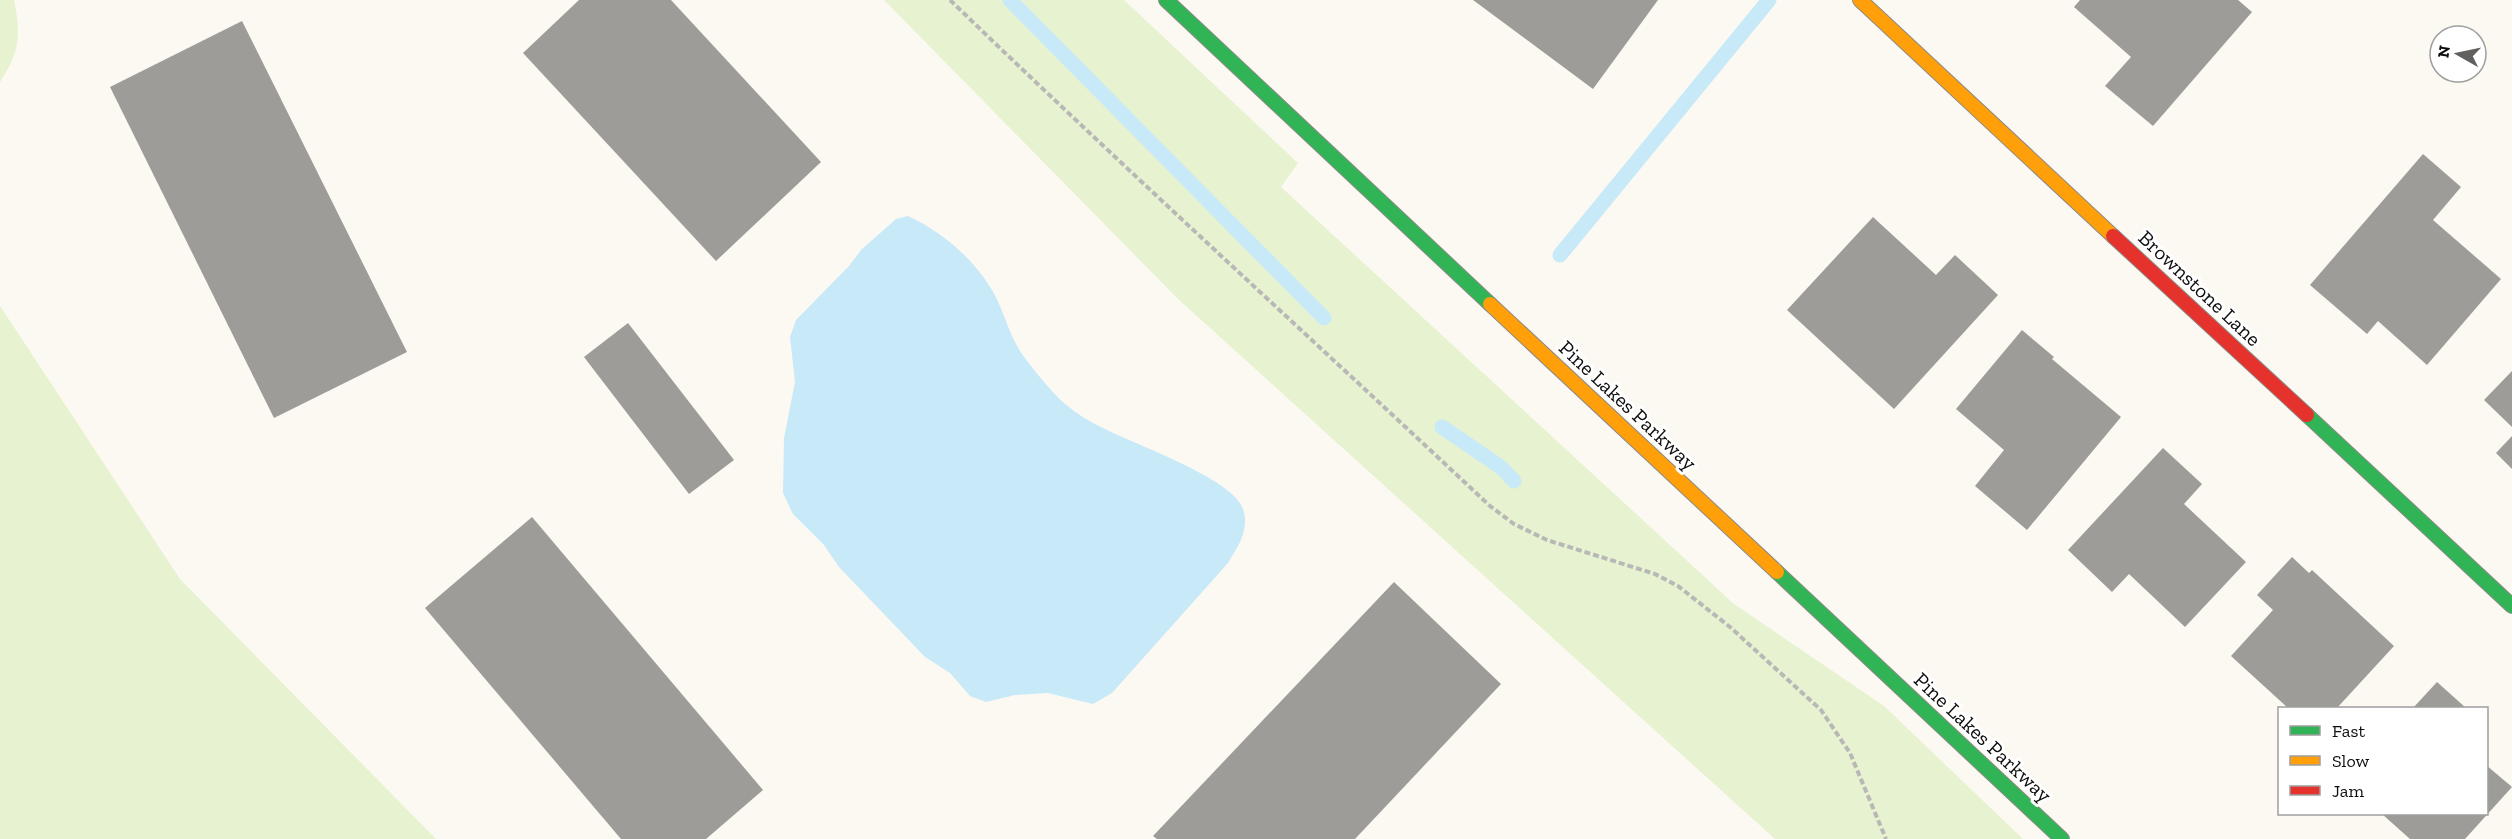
<svg xmlns="http://www.w3.org/2000/svg" width="2512" height="839" font-family="'Zilla Slab',serif">
	<rect width="100%" height="100%" fill="#fcf9f2"/>
	<!-- green -->
	<g fill="#e7f2d0">
		<path d="M0,0H14C21,35 20,51 0,82Z"/>
		<polygon points="884,0 1124,0 1298,163 1281,187 1734,604 1884,706 2023,839 1775,839 1178,299"/>
		<polygon points="0,306 180,579 436,839 0,839"/>
	</g>
	<!-- water -->
	<path fill="#c7e9f8" d="M908,216C942,232 972,257 992,290C1002,307 1007,327 1016,344C1023,358 1053,394 1065,404C1076,413 1090,422 1103,428C1133,444 1233,478 1243,509C1250,530 1238,546 1228,563L1112,693L1093,704L1048,693L1015,695L986,702L970,696L950,673L925,657L839,567L824,545L793,514L783,493L784,438L795,382L790,337L796,320L849,266L861,250L896,219Z"/>
	<g fill="none" stroke-linecap="round" stroke-linejoin="round">
		<!-- stream -->
		<g stroke="#c7e9f8" stroke-width="15">
			<polyline points="1010,0 1324,318"/>
			<polyline points="1560,255 1769,0"/>
			<polyline points="1442,427 1502,468 1514,481"/>
		</g>
	</g>
	<!-- building -->
	<g fill="#9e9c98">
		<polygon points="579,0 671,0 821,162 716,261 523,53"/>
		<polygon points="1473,0 1658,0 1593,89"/>
		<polygon points="2080,0 2238,0 2252,12 2153,126 2105,86 2131,57 2074,7"/>
		<polygon points="242,21 407,352 274,418 110,87"/>
		<polygon points="2423,154 2461,187 2433,220 2501,279 2427,365 2378,321 2367,334 2310,285"/>
		<polygon points="1873,217 1936,275 1955,255 1998,295 1894,409 1787,310"/>
		<polygon points="628,323 734,460 689,494 584,357"/>
		<polygon points="2022,330 2054,357 2052,359 2121,417 2027,530 1975,486 2004,450 1956,409"/>
		<polygon points="2512,371 2512,427 2484,400"/>
		<polygon points="2512,436 2512,469 2496,453"/>
		<polygon points="2163,448 2202,484 2184,504 2246,562 2185,627 2129,574 2112,592 2068,550"/>
		<polygon points="532,517 763,790 706,839 621,839 425,608"/>
		<polygon points="2292,557 2309,573 2312,570 2394,646 2337,708 2288,708 2231,656 2273,610 2257,595"/>
		<polygon points="1394,582 1501,684 1355,839 1157,839 1153,836"/>
		<polygon points="2437,682 2466,708 2413,708"/>
		<polygon points="2486,765 2512,787 2465,839 2410,839 2382,814 2486,814"/>
	</g>
	<g fill="none" stroke-linecap="round" stroke-linejoin="round">
		<!-- fast casing -->
		<g stroke="#8c8a87" stroke-width="16">
			<g id="fast">
				<polyline points="1166,0 1490,304"/>
				<polyline points="2307,415 2512,606"/>
				<polyline points="1777,572 2062,839"/>
			</g>
		</g>
		<!-- slow casing -->
		<g stroke="#8c8a87" stroke-width="16">
			<g id="slow">
				<polyline points="1860,0 2113,236"/>
				<polyline points="1490,304 1777,572"/>
			</g>
		</g>
		<!-- jam casing -->
		<g stroke="#8c8a87" stroke-width="16">
			<polyline id="jam" points="2113,236 2307,415"/>
		</g>
		<!-- path -->
		<path stroke="#b8b8b6" stroke-width="4" stroke-dasharray="6 3" stroke-linecap="butt" d="M950,0C1128,172 1310,337 1490,506L1514,524L1547,540L1655,574L1678,586L1730,627L1821,710L1850,753L1886,839"/>
		<!-- fast -->
		<use href="#fast" stroke="#30b455" stroke-width="14"/>
		<!-- slow -->
		<use href="#slow" stroke="#ff9f0a" stroke-width="14"/>
		<!-- jam -->
		<use href="#jam" stroke="#e5322d" stroke-width="14"/>
	</g>
	<g text-anchor="middle" dominant-baseline="central" stroke-width="6" stroke-linejoin="round" paint-order="stroke">
		<!-- street labels -->
		<g font-size="21" fill="#0e0e0e" stroke="#fff">
			<text transform="translate(2200 288) rotate(43)">Brownstone Lane</text>
			<text transform="translate(1628 405) rotate(43)">Pine Lakes Parkway</text>
			<text transform="translate(1983 737) rotate(43)">Pine Lakes Parkway</text>
		</g>
	</g>
	<!-- legend -->
	<rect x="2278" y="707" width="210" height="108" fill="#ffffff" stroke="#9f9f9f" stroke-width="1.5"/>
	<rect x="2290" y="726" width="30" height="9" fill="#30b455" stroke="#9f9f9f" stroke-width="1.5"/>
	<text x="2332" y="737" font-size="18" fill="#0e0e0e">Fast</text>
	<rect x="2290" y="756" width="30" height="9" fill="#ff9f0a" stroke="#9f9f9f" stroke-width="1.5"/>
	<text x="2332" y="767" font-size="18" fill="#0e0e0e">Slow</text>
	<rect x="2290" y="786" width="30" height="9" fill="#e5322d" stroke="#9f9f9f" stroke-width="1.5"/>
	<text x="2332" y="797" font-size="18" fill="#0e0e0e">Jam</text>
	<!-- north arrow -->
	<g transform="translate(2458 54) rotate(279)"><circle r="28" fill="#ffffff" stroke="#9f9f9f" stroke-width="1.5"/>
	<path d="M0-4.5L10 22L0 15L-10 22Z" fill="#61605e"/>
	<text y="-9" font-size="16" font-weight="bold" text-anchor="middle" fill="#0e0e0e">N</text>
	</g>
</svg>
